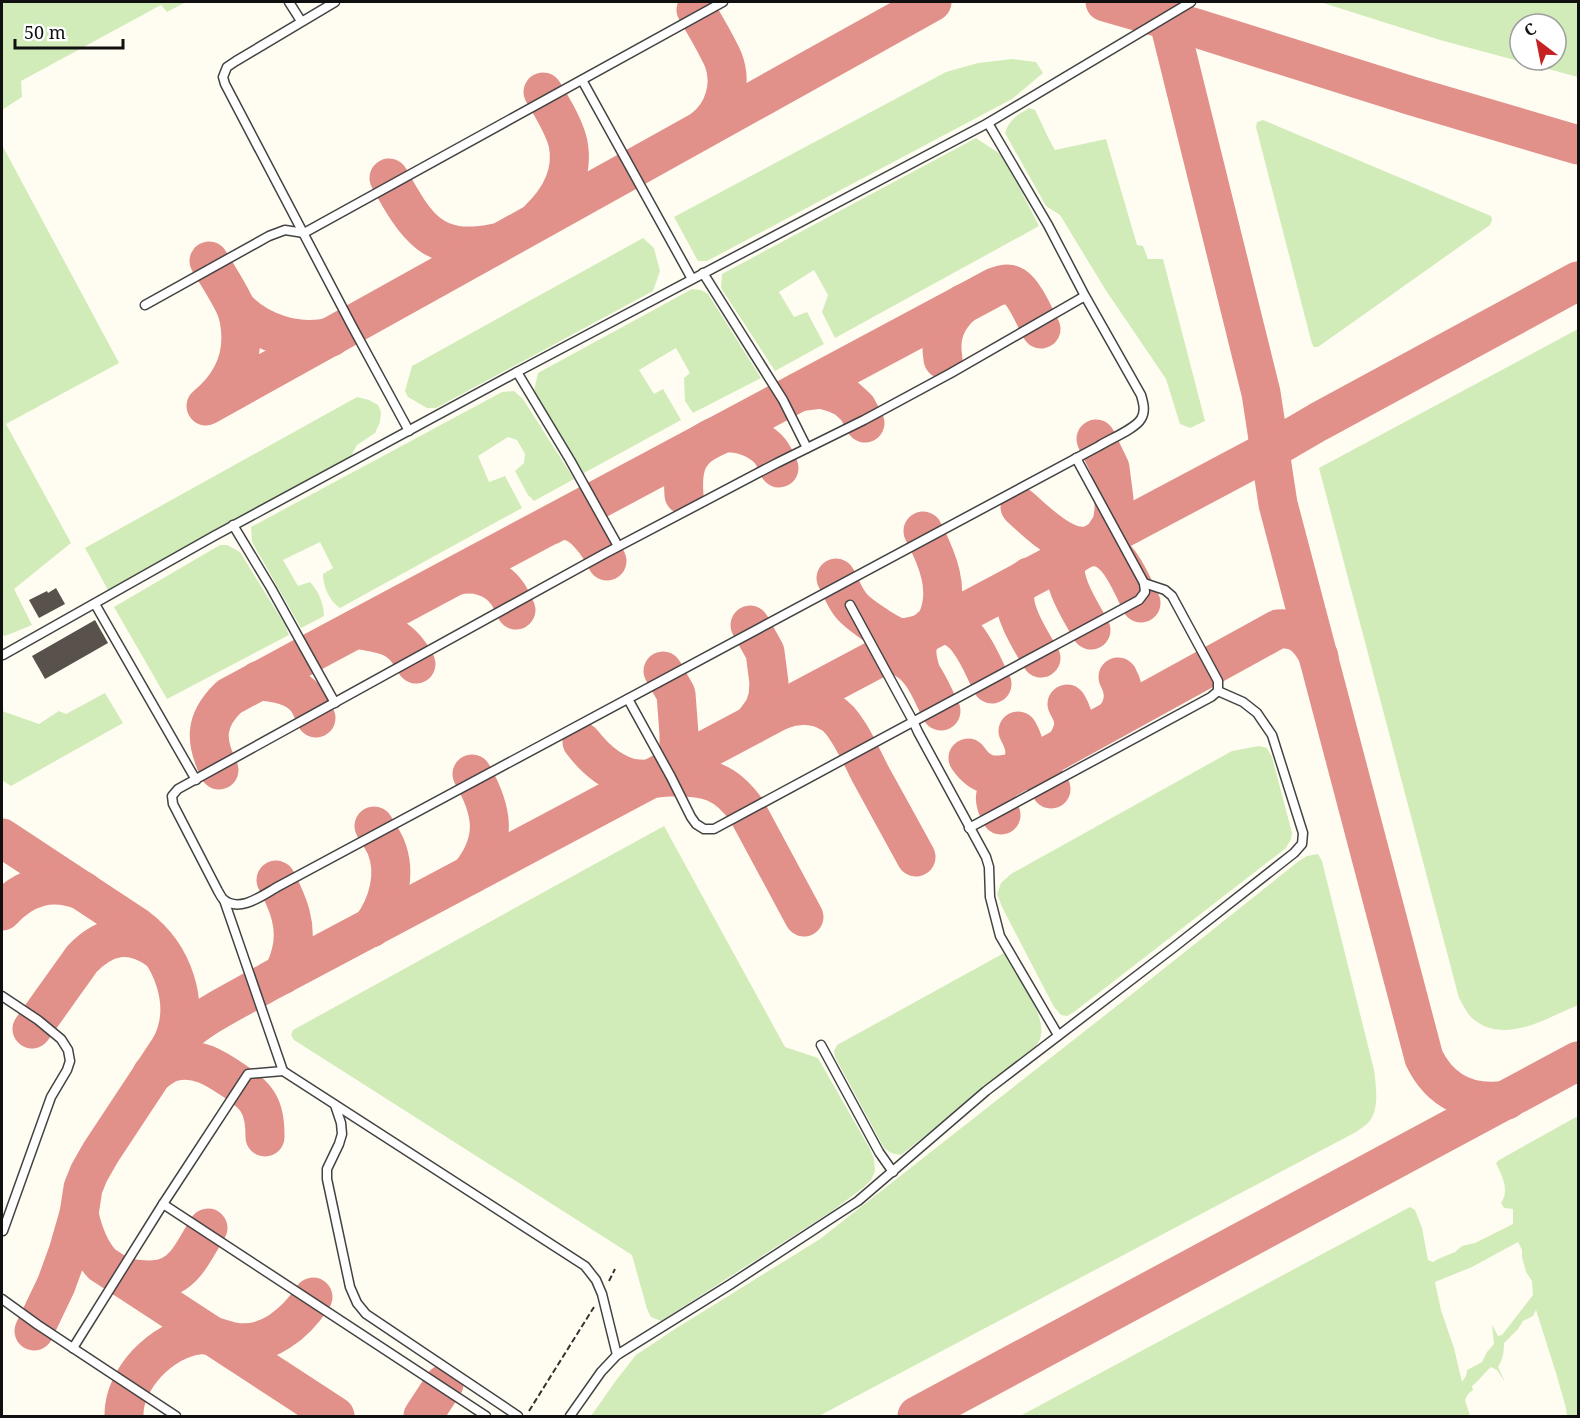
<svg xmlns="http://www.w3.org/2000/svg" width="1580" height="1418" font-family="'Noto Serif',serif">
	<rect width="100%" height="100%" fill="#fffdf2"/>
	<!-- green -->
	<g fill="#d1ecb9" fill-rule="evenodd">
		<polygon points="2,2 186,2 167,12 161,5 21,81 22,97 2,110"/>
		<path d="M1320,2H1578V77L1440,40ZM1520,24H1556V60H1520Z"/>
		<polygon points="1012,59 1036,62 1043,73 1012,99 707,261 698,261 674,217 946,72 978,63"/>
		<path d="M1029,108L1035,110C1042,123 1047,137 1055,150L1106,139L1137,245L1143,246L1148,259H1163L1205,421L1190,428L1180,424L1166,379L1105,289L1060,215L1046,206L1005,133C1009,120 1017,115 1029,108Z"/>
		<polygon points="1263,120 1491,216 1492,220 1490,225 1318,347 1314,347 1312,344 1256,127 1257,122"/>
		<polygon points="976,138 1003,156 1039,226 835,338 822,312 828,295 814,270 779,292 794,317 807,312 824,344 775,371 721,288 722,274"/>
		<polygon points="2,145 119,363 6,424 71,543 14,589 32,625 5,636 2,634"/>
		<polygon points="643,238 654,248 660,271 653,291 436,408 427,408 408,397 405,391 412,366"/>
		<polygon points="692,289 701,290 708,294 761,378 693,413 685,401 684,378 690,373 676,348 639,370 654,394 663,389 681,420 584,473 534,391 538,373"/>
		<path d="M1578,329V1005C1547,1018 1503,1046 1472,1018C1467,1013 1463,1005 1459,998L1319,468Z"/>
		<path d="M514,391L523,399L574,479L534,501L528,495L515,471L524,463L525,454L517,440L508,437L478,456L489,482L505,476L522,508L340,608C329,601 323,586 323,574L333,568L320,542L283,560L298,586L310,582C318,590 324,604 324,616L301,628L252,542L251,527L502,392Z"/>
		<polygon points="357,397 369,400 378,405 381,412 380,422 375,433 357,445 351,456 108,590 85,548"/>
		<polygon points="220,545 227,545 240,552 285,625 289,635 167,699 114,607"/>
		<polygon points="105,693 123,723 11,786 2,780 2,711 39,724 59,711 66,714"/>
		<polygon points="1259,746 1267,748 1272,757 1292,833 1291,839 1286,848 1074,1012 1067,1016 1061,1015 1054,1007 1002,907 997,894 1001,883 1011,874 1232,751"/>
		<polygon points="664,826 785,1047 818,1058 870,1149 874,1159 875,1171 871,1180 863,1188 832,1211 661,1321 651,1317 647,1309 632,1255 294,1040 291,1035 293,1030"/>
		<path d="M1318,854L1322,861L1374,1070C1376,1086 1380,1110 1368,1123C1365,1126 1360,1129 1356,1132L819,1416H591L617,1379L636,1355L675,1329L820,1239L1132,994L1299,861L1307,856Z"/>
		<path d="M1004,953C1016,974 1045,1012 1041,1035C1040,1041 1037,1044 1034,1048L901,1155C894,1154 890,1153 884,1148L835,1057L834,1051L837,1045Z"/>
		<path d="M1578,1116V1416H1567L1566,1408L1556,1373L1536,1310L1533,1316L1523,1321L1518,1329L1504,1343C1504,1352 1503,1359 1498,1367L1505,1382L1497,1370L1491,1367C1484,1373 1480,1380 1472,1386L1473,1390L1468,1394L1465,1400L1470,1416H1020L1410,1207L1415,1210L1422,1228L1428,1260L1433,1262L1438,1259L1455,1252L1462,1246L1475,1243L1513,1224V1209L1504,1208L1501,1203C1510,1190 1502,1176 1496,1163L1499,1160ZM1518,1242L1522,1250V1257L1526,1272L1532,1281L1533,1295L1502,1335L1498,1336L1492,1325L1494,1344L1487,1352L1482,1362L1467,1370L1466,1376L1462,1382L1454,1348L1441,1310L1435,1282L1472,1267Z"/>
	</g>
	<g fill="none" stroke-linecap="round" stroke-linejoin="round">
		<!-- taxiway -->
		<g stroke="#e2908a" stroke-width="39">
			<polyline points="1105,2 1199,29 1412,96 1578,145"/>
			<path d="M1164,2L1261,393L1278,504L1424,1058C1440,1091 1470,1106 1507,1100"/>
			<path d="M696,10C705,25 715,42 723,59C733,84 724,114 703,129"/>
			<path d="M389,178C416,227 433,256 495,243"/>
			<path d="M539,219C560,199 574,173 568,143C564,126 552,107 543,92"/>
			<path d="M209,261C218,276 228,291 235,306C237,310 238,315 239,319C246,354 233,384 206,406L932,2"/>
			<path d="M236,308C259,333 298,345 331,337"/>
			<path d="M943,359C939,336 946,319 963,304"/>
			<polyline points="799,392 822,389 835,393 846,398 857,408 865,423"/>
			<polyline points="1096,439 1110,468 1114,499 1114,511 1112,524 1102,539"/>
			<path d="M684,495C683,482 683,469 689,458C694,449 701,444 710,439C715,437 722,433 728,433C742,432 761,440 770,451C774,456 777,463 779,468"/>
			<path d="M1020,507C1034,520 1055,540 1073,545C1086,549 1098,543 1109,552C1123,561 1134,589 1141,603"/>
			<path d="M551,525C554,523 557,521 560,521C581,517 599,545 607,561"/>
			<path d="M1079,551C1075,554 1071,556 1068,560C1057,577 1083,615 1091,630"/>
			<path d="M455,576C474,571 495,576 507,593C511,598 513,605 516,610"/>
			<path d="M1029,577C1023,581 1018,584 1016,591C1009,607 1032,643 1041,658"/>
			<path d="M836,578C841,587 844,596 850,604C856,613 886,633 897,637C906,639 916,635 925,633"/>
			<polyline points="750,625 765,652 769,683 768,697 764,709 753,724"/>
			<path d="M938,626C967,619 981,664 992,684"/>
			<path d="M356,629C387,635 400,634 416,664"/>
			<path d="M901,657C923,666 931,692 941,711"/>
			<polyline points="663,671 676,694 679,734 679,749 675,758 667,770"/>
			<path d="M921,673C917,659 913,645 924,633C929,628 934,626 937,620C951,590 937,558 923,531"/>
			<path d="M258,681C275,682 296,685 307,700C311,705 313,712 316,718"/>
			<path d="M781,710C796,703 817,704 831,713C847,722 862,758 871,775C886,802 901,830 916,857"/>
			<path d="M1114,719C1125,706 1126,692 1118,677"/>
			<path d="M1018,731C1026,745 1027,755 1021,770C1037,770 1043,775 1051,789"/>
			<path d="M582,742C595,759 616,778 639,779C649,780 660,777 671,777C707,776 726,781 747,811L804,917"/>
			<path d="M1066,745C1075,729 1077,721 1067,704"/>
			<path d="M968,758C981,777 993,777 1014,773"/>
			<path d="M219,770C205,741 204,721 229,697L307,655L995,287C1001,285 1008,282 1014,286C1025,293 1035,318 1041,329"/>
			<path d="M1001,815C993,801 993,793 1004,780L1278,629C1300,627 1310,639 1319,657"/>
			<path d="M2,838L137,927C173,954 192,1005 171,1046"/>
			<path d="M470,875C498,840 493,811 472,774"/>
			<path d="M276,880C288,903 298,926 291,953C289,961 287,968 282,975"/>
			<path d="M2,911C24,887 51,878 83,891"/>
			<path d="M371,928C388,906 397,874 386,847C383,840 378,833 374,826"/>
			<path d="M32,1029L82,959C105,935 130,930 157,949"/>
			<path d="M152,1074C158,1070 165,1064 172,1062C197,1055 217,1069 236,1082C244,1088 252,1093 257,1101C264,1111 265,1124 265,1137"/>
			<path d="M79,1214C83,1232 89,1250 102,1264L335,1416"/>
			<path d="M119,1276C143,1281 168,1285 185,1264C194,1254 200,1240 208,1228"/>
			<path d="M34,1331L56,1285L68,1252L79,1214L83,1188L89,1173L101,1152L171,1046C197,1017 236,1001 270,981L1270,450L1318,422L1578,281"/>
			<path d="M124,1416C123,1379 162,1339 198,1335C210,1333 222,1340 234,1342C267,1348 296,1323 313,1297"/>
			<polyline points="423,1416 444,1384"/>
			<polyline points="917,1416 1578,1061"/>
		</g>
	</g>
	<!-- building -->
	<g fill="#59514b">
		<polygon points="56,588 65,604 39,618 29,600 47,591 48,593"/>
		<polygon points="95,620 108,643 45,679 32,656"/>
	</g>
	<g fill="none" stroke-linecap="round" stroke-linejoin="round">
		<!-- service casing -->
		<g stroke="#434343" stroke-width="11">
			<g id="service">
				<polyline points="289,2 301,21"/>
				<polyline points="335,2 236,61 227,67 223,77 225,84 352,326 409,431"/>
				<polyline points="582,80 692,279"/>
				<path d="M988,123L1048,225L1085,296L1141,395C1143,402 1146,411 1141,419C1135,429 1110,439 1099,446L279,886C264,894 240,914 223,899C221,897 220,894 218,891L173,804L172,796L178,789L604,554L777,463L864,420L951,373L1085,296"/>
				<polyline points="703,273 783,400 807,448"/>
				<polyline points="145,305 269,236 285,230 304,233 723,2"/>
				<polyline points="517,372 570,460 618,546"/>
				<polyline points="233,525 271,588 335,703"/>
				<polyline points="95,604 196,780"/>
				<polyline points="850,605 913,721 918,732 986,857 989,867 990,897 1000,936 1058,1035"/>
				<polyline points="3,655 214,536 517,372 988,123 1191,2"/>
				<polyline points="628,699 671,777 691,817 696,824 704,829 714,829 1089,627 1139,600 1145,592 1144,583 1076,458"/>
				<polyline points="969,828 1211,697 1218,691 1218,681 1172,596 1165,590 1144,583"/>
				<polyline points="2,996 38,1020 61,1039 68,1050 70,1061 67,1070 51,1097 3,1231"/>
				<polyline points="821,1045 879,1152 893,1172"/>
				<polyline points="283,1071 585,1266 596,1280 602,1294 617,1355"/>
				<polyline points="335,1105 341,1123 342,1134 339,1144 327,1169 327,1179 350,1287 357,1303 366,1314 518,1416"/>
				<polyline points="163,1204 486,1416"/>
				<polyline points="2,1299 38,1325 176,1416"/>
				<polyline points="73,1348 163,1204 248,1074 283,1071 224,900"/>
				<polyline points="570,1416 601,1372 617,1355 731,1284 858,1201 986,1091 1173,948 1294,853 1302,844 1303,833 1272,735 1257,713 1243,702 1218,691"/>
			</g>
		</g>
		<!-- path -->
		<g stroke="#323232" stroke-width="2" stroke-dasharray="6 3" stroke-linecap="butt">
			<polyline points="609,1281 615,1269"/>
			<polyline points="529,1411 594,1307"/>
		</g>
		<!-- service -->
		<use href="#service" stroke="#fff" stroke-width="8"/>
	</g>
	<!-- border -->
	<rect width="1580" height="1418" fill="none" stroke="#101010" stroke-width="6"/>
	<!-- north arrow -->
	<g transform="translate(1538 42) rotate(328)"><circle r="28" fill="#ffffff" stroke="#9f9f9f" stroke-width="1.5"/>
	<path d="M0-4.5L10 22L0 15L-10 22Z" fill="#c62221"/>
	<text y="-9" font-size="16" font-weight="bold" text-anchor="middle" fill="#101010">С</text>
	</g>
	<!-- scale -->
	<path d="M15 39v9h108v-9" fill="none" stroke="#101010" stroke-width="3"/>
	<text x="24" y="39" font-size="18" fill="#101010" stroke="#ffffff" stroke-width="4.5" paint-order="stroke">50 m</text>
</svg>
